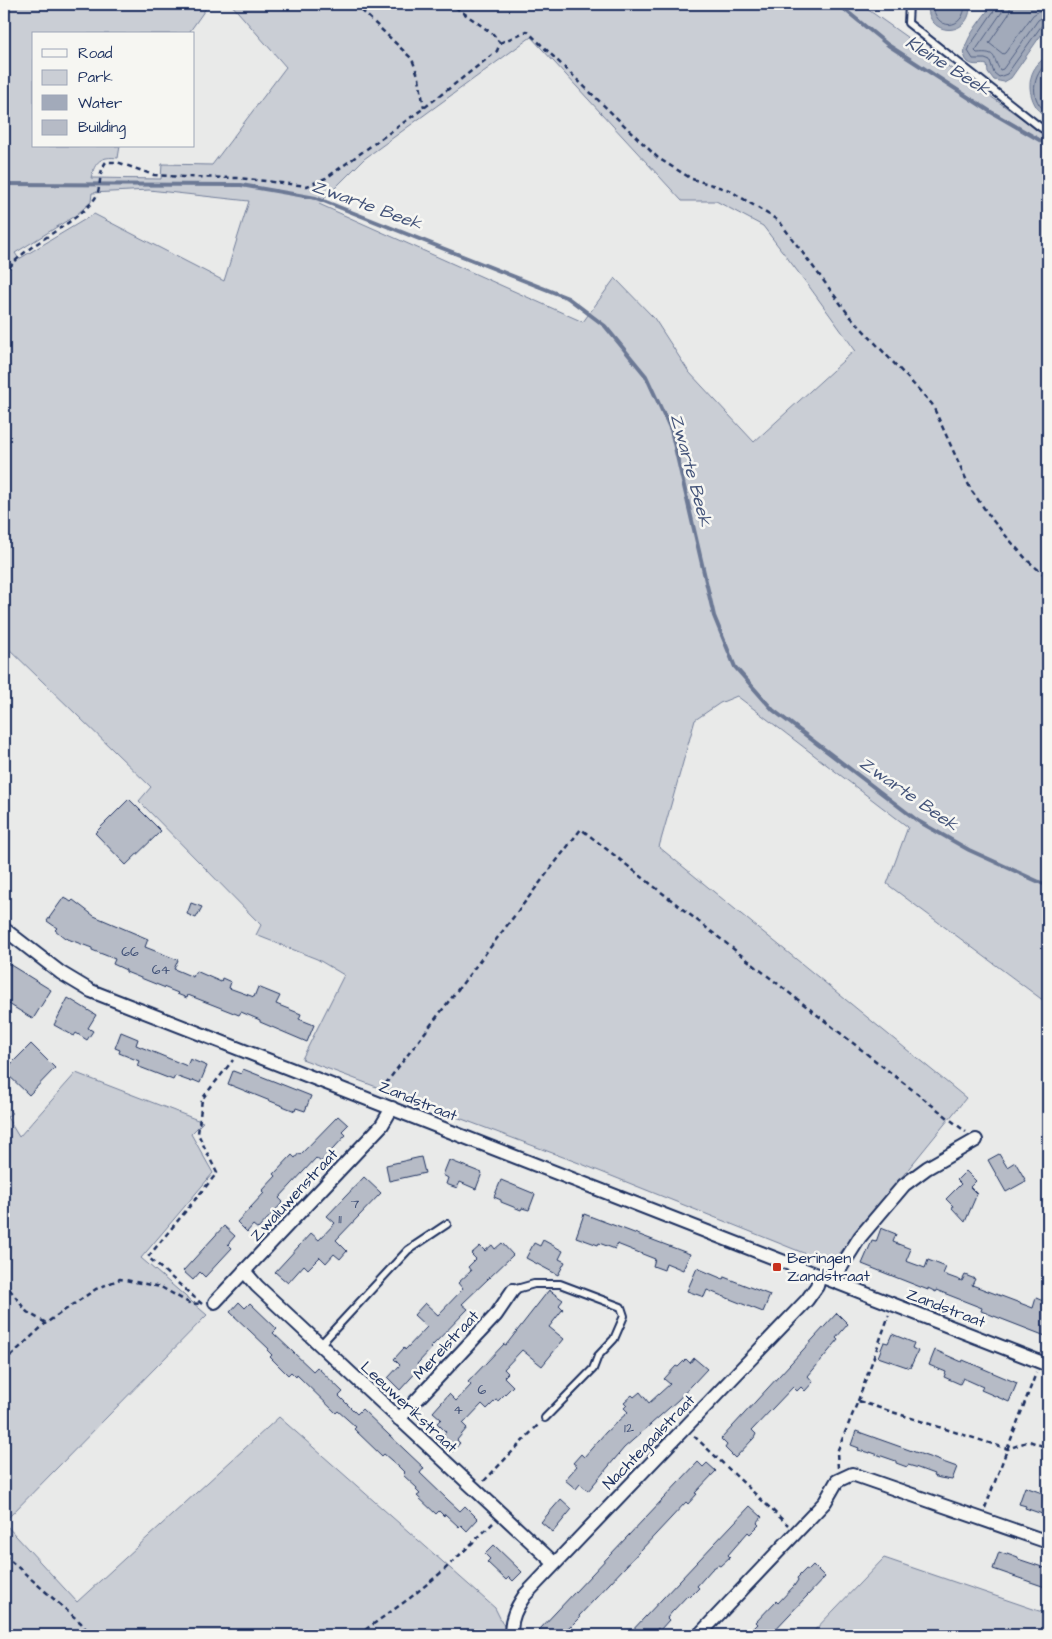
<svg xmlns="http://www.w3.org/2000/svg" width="1052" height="1639" font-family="'Architects Daughter',sans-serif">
	<rect width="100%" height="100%" fill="#e9eae9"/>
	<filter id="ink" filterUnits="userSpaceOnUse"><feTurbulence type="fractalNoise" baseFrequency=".02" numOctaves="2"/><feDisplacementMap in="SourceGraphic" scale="10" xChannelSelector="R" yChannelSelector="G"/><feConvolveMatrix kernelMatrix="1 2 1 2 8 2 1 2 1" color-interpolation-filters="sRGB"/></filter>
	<g filter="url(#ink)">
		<!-- green -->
		<g fill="#caced5" stroke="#727e9a" fill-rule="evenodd">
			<path d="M4,4H209L188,34H34V146H120L118,158C101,156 95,161 91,178L161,179L162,164L212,165L286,67L231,4H860L1048,137V1004L887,884L908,827L737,696L720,703L695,720L659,847L966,1098L831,1264L579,1163L302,1059L344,975L317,959L256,935L261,925L139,801L151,787L4,644ZM531,37L682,201H716L763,226L811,289L855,350L754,442L689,372L654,318L615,278L583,322L319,204L364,159ZM149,190L249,201L224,281L94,214L19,259L15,253L76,215L91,202L92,193Z"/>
			<polygon points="76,1073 203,1122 191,1134 213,1173 141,1258 207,1315 4,1522 4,1105 12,1113 7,1117 19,1137"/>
			<polygon points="279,1417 495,1608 507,1632 502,1635 4,1635 4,1523 77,1602"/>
			<polygon points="884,1558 1048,1614 1048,1635 810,1635"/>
		</g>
		<!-- water -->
		<g fill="#a2aaba" stroke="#6c7995">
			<path d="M928,4H970C972,38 926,38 928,4Z"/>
			<path d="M993,4H1048V25L1011,78L1004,82L994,80L988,72L987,65C981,63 974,67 968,62C954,49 985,15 993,4Z"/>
			<path d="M1048,56V119C1026,104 1022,70 1048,56Z"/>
		</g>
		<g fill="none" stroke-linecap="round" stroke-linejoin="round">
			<!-- shore -->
			<g stroke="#516083" stroke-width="1">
				<path d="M933,4C934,32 965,31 965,4"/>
				<polyline points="997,4 996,8 971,44 968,51 973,59 985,59 990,61 994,73 999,77 1007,74 1042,25 1048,23"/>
				<path d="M1003,4L1002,12L975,51L977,53C998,51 992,58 1000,70L1003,69L1038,20L1043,17H1048"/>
				<polyline points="1011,4 1009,14 989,43 1003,54 1005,53 1033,15 1039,11 1048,9"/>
				<path d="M1048,62C1032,75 1028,100 1048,113"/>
			</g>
			<!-- stream -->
			<g stroke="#6c7995" stroke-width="4">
				<polyline points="838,4 888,45 991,112 1048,145"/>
				<polyline points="4,184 241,185 316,198 568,298 605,326 646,376 671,430 714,616 735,667 773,710 918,821 969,850 1048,886"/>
			</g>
		</g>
		<!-- building -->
		<g fill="#b6bbc6" stroke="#1b2f5e">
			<polygon points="129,799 161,831 126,865 95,833"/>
			<polygon points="64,897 71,902 73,900 94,916 148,939 145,947 178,960 174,969 193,977 196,971 221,982 222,978 231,982 229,988 254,997 258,987 280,996 276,1004 301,1014 299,1019 314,1025 307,1042 260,1022 260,1020 241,1012 239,1015 188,995 187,998 177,994 178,993 126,972 126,970 113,964 115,959 92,950 92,948 65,938 55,930 57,928 47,921"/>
			<polygon points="191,903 202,907 196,918 187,914"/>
			<polygon points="4,961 51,990 33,1019 4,1001"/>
			<polygon points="68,998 96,1015 88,1028 93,1031 87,1040 76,1033 74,1036 54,1025"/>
			<polygon points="121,1032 138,1039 136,1045 187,1066 190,1059 207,1066 200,1083 193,1080 192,1082 175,1076 173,1080 137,1066 139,1061 119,1053 120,1050 115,1048"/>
			<polygon points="31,1044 55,1068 29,1095 4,1071"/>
			<polygon points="243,1069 311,1096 305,1111 296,1108 295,1111 228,1084 233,1071 241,1074"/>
			<polygon points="338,1116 348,1125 342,1131 346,1135 321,1162 316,1158 279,1198 283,1202 258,1229 253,1225 247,1232 237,1222 264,1193 262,1191 276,1176 274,1174 292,1155 295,1158 299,1153 300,1155"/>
			<polygon points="999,1154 1007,1167 1015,1162 1026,1181 1006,1192 988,1160"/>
			<polygon points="421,1157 425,1173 389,1181 386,1165"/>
			<polygon points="449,1160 482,1173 476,1189 460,1182 457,1188 446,1184 448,1178 443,1175"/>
			<polygon points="966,1171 976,1181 970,1187 977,1194 965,1222 952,1208 953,1206 946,1199 961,1184 957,1180"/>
			<polygon points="364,1177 381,1193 336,1240 347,1251 340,1259 334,1254 326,1263 320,1257 308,1269 304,1265 288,1283 275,1272 311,1233 319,1240 335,1223 327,1216"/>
			<polygon points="501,1180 535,1194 529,1210 522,1208 521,1210 501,1202 501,1200 494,1197"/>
			<polygon points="584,1214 690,1254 683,1270 666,1263 664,1270 653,1266 655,1259 617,1244 615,1249 599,1243 598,1245 576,1237"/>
			<polygon points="224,1226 235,1236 228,1244 232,1248 205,1277 200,1272 193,1280 183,1271"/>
			<polygon points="881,1228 896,1234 893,1242 911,1249 906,1261 925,1268 928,1260 946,1267 943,1274 962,1281 965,1275 975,1279 972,1285 1033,1308 1036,1298 1048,1303 1048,1337 981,1311 982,1308 936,1290 936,1292 928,1288 928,1290 862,1264 872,1241 876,1242"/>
			<polygon points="543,1240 563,1251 559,1259 565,1262 558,1275 526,1258 534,1243 540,1246"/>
			<polygon points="502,1243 513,1255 462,1304 468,1309 431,1347 432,1348 417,1364 420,1368 400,1390 388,1378 400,1365 394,1359 404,1348 405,1350 427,1327 414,1315 425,1303 438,1315 463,1289 458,1283 471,1271 468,1267 476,1259 471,1254 480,1246 485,1251 492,1245 495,1249"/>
			<polygon points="697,1268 723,1279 724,1277 770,1295 763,1312 707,1290 704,1297 687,1291"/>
			<polygon points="549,1290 563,1300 559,1305 563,1309 549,1327 564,1339 542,1366 522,1350 504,1369 508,1373 504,1377 513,1386 498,1401 496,1400 487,1409 482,1404 463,1424 467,1428 457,1440 460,1443 452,1452 439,1440 446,1432 437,1423 441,1419 433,1412 449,1394 456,1401 471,1385 468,1382 504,1344 506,1345"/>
			<polygon points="239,1302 245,1308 250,1303 277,1329 273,1333 313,1371 317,1367 343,1392 339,1396 357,1414 362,1409 388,1434 424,1468 420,1473 448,1500 460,1511 465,1506 478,1519 467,1531 461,1525 459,1527 445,1514 444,1516 439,1511 436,1514 417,1496 420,1494 416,1490 417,1488 403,1475 405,1473 399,1467 384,1454 382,1456 354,1429 356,1427 338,1411 336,1413 297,1375 296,1377 291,1372 288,1375 270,1357 272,1355 267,1350 269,1349 230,1312"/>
			<polygon points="837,1313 848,1324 836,1338 838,1340 808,1376 813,1382 805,1391 801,1387 797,1391 793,1387 752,1430 756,1434 754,1438 735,1458 725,1448 727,1445 721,1439"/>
			<polygon points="892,1334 914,1343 912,1348 918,1351 910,1368 878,1357 884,1342 888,1343"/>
			<polygon points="935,1350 962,1362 963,1360 1017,1383 1009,1402 981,1390 983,1387 963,1378 960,1384 944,1377 946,1372 929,1365"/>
			<polygon points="694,1358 707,1369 678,1400 624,1448 588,1491 580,1484 576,1489 565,1480 577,1466 573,1463 581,1454 584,1457 606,1432 628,1412 624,1408 627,1405 624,1402 632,1395 634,1397 640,1392 649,1403 670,1384 664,1379 676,1366 678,1367 686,1359 690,1363"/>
			<polygon points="856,1431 957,1467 952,1480 940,1478 933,1476 934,1474 915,1467 908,1465 907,1467 896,1463 896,1461 870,1452 870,1453 858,1450 859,1448 851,1445"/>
			<polygon points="698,1462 703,1467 707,1463 716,1471 695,1493 697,1494 688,1504 686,1502 579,1616 580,1618 571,1627 570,1626 561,1635 544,1635 539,1630"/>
			<polygon points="1025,1487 1048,1495 1048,1516 1025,1508 1026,1506 1019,1504"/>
			<polygon points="561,1499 572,1509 553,1532 541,1522"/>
			<polygon points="750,1506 762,1517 757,1523 759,1525 750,1534 748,1532 728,1555 730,1557 720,1566 718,1565 712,1569 697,1586 699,1588 690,1597 688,1595 672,1612 667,1618 669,1620 660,1630 658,1628 651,1635 628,1635"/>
			<polygon points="494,1545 522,1572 513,1581 509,1577 506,1580 487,1562 490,1559 485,1554"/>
			<polygon points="999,1552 1007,1555 1007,1553 1018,1557 1018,1559 1048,1569 1048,1588 993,1569"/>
			<polygon points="813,1565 825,1577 770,1635 760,1635 753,1629 758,1624 756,1622 776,1601 778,1603 794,1586 798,1580 797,1578 806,1569 808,1570"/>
		</g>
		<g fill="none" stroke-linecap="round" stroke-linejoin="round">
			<!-- service casing -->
			<g stroke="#1b2f5e" stroke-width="10">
				<g id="service">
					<polyline points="909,4 908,23 1040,127 1048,132"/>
					<polyline points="513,1290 534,1284 560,1284 621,1307 624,1316 614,1339 598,1356 593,1369 545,1418"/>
					<polyline points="320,1345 408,1250 447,1224"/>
				</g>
			</g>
			<!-- minor casing -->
			<g stroke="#1b2f5e" stroke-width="16">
				<g id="minor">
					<polyline points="4,929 61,973 91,991 1048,1365"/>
					<polyline points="244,1271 257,1286 554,1563"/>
					<polyline points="833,1280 860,1237 904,1185 927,1168 976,1140"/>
					<polyline points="215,1302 382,1125 392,1108"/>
					<polyline points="399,1419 496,1315 513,1290"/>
					<path d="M512,1635C509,1620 517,1607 525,1595L807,1300L817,1286L820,1275"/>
					<polyline points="699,1635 825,1502 837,1481 852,1474 1048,1542"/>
				</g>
			</g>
			<!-- path -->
			<g stroke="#1b2f5e" stroke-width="2.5" stroke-dasharray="5 4" stroke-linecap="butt">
				<polyline points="355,4 412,59 419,78 424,108"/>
				<polyline points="500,43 527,31 658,158 692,179 729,190 779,221 849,315 932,404 971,490 994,522 1027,560 1048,578"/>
				<path d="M4,275C23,244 68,230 93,201C103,190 97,173 106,162H117L154,175L183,177L239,178L307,186L326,178L424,108L497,51L500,43L493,34L451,4"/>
				<polyline points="380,1091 581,829 966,1132"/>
				<polyline points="4,1282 27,1312 46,1323 96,1289 120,1279 161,1287 189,1303 201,1304"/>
				<polyline points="202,1304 148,1257 217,1173 198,1134 202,1099 233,1060"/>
				<polyline points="4,1362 46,1323"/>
				<polyline points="858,1401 889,1315"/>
				<polyline points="694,1436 788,1525"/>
				<polyline points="838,1468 837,1452 858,1401 1008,1449 1029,1441 1048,1448"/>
				<polyline points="484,1481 539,1424"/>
				<polyline points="985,1508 1036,1373"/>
				<polyline points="4,1555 81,1623 91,1635"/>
				<polyline points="358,1635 410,1598 443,1571 493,1523"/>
			</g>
			<!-- service -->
			<use href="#service" stroke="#f6f6f2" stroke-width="6"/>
			<!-- minor -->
			<use href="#minor" stroke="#f6f6f2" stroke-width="12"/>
		</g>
	</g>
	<!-- markers -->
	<rect fill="#c8321e" stroke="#f6f6f2" stroke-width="2" x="772" y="1262" width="10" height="10" rx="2.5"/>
	<g text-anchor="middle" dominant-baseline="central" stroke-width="5" stroke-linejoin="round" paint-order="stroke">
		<!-- number labels -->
		<g font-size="14" fill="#425278">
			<text x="130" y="952">66</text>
			<text x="161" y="970">64</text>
			<text x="355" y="1204">7</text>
			<text x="340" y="1219">11</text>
			<text x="482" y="1390">6</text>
			<text x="458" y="1410">4</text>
			<text x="629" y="1428">12</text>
		</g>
		<!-- street labels -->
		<g font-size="16" fill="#1b2f5e" stroke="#f6f6f2">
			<text transform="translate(418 1101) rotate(22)">Zandstraat</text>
			<text transform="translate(294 1195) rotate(-47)">Zwaluwenstraat</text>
			<text transform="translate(946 1308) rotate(21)">Zandstraat</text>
			<text transform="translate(446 1345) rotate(-47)">Merelstraat</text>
			<text transform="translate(409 1407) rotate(43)">Leeuwerikstraat</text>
			<text transform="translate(649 1442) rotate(-46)">Nachtegaalstraat</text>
		</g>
		<!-- poi labels -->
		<g font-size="16" fill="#1b2f5e" stroke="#f6f6f2" text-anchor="start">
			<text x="787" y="1258">Beringen<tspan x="787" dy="18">Zandstraat</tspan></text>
		</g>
		<!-- water labels -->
		<g font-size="18" font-style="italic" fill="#44547a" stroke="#f6f6f2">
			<text transform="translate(948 66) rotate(32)">Kleine Beek</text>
			<text transform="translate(367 205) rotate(20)">Zwarte Beek</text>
			<text transform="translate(691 470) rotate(75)">Zwarte Beek</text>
			<text transform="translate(909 794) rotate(35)">Zwarte Beek</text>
		</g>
	</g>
	<!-- margin -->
	<rect width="1052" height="1639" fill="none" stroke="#f6f6f2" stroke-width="20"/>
	<rect x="10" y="10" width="1032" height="1619" fill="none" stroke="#1b2f5e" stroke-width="2" filter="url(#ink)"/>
	<!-- legend -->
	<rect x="32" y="32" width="162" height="115" fill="#f6f6f2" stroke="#9ea6b7"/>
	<rect x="42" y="49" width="25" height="8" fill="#f6f6f2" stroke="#9ea6b7"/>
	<text x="78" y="58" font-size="15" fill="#1b2f5e">Road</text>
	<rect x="42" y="70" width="25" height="15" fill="#caced5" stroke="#9ea6b7"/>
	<text x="78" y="82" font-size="15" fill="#1b2f5e">Park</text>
	<rect x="42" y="95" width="25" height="15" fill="#a2aaba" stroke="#9ea6b7"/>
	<text x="78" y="108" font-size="15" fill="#1b2f5e">Water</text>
	<rect x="42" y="120" width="25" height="15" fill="#b6bbc6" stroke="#9ea6b7"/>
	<text x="78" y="132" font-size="15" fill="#1b2f5e">Building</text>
</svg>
